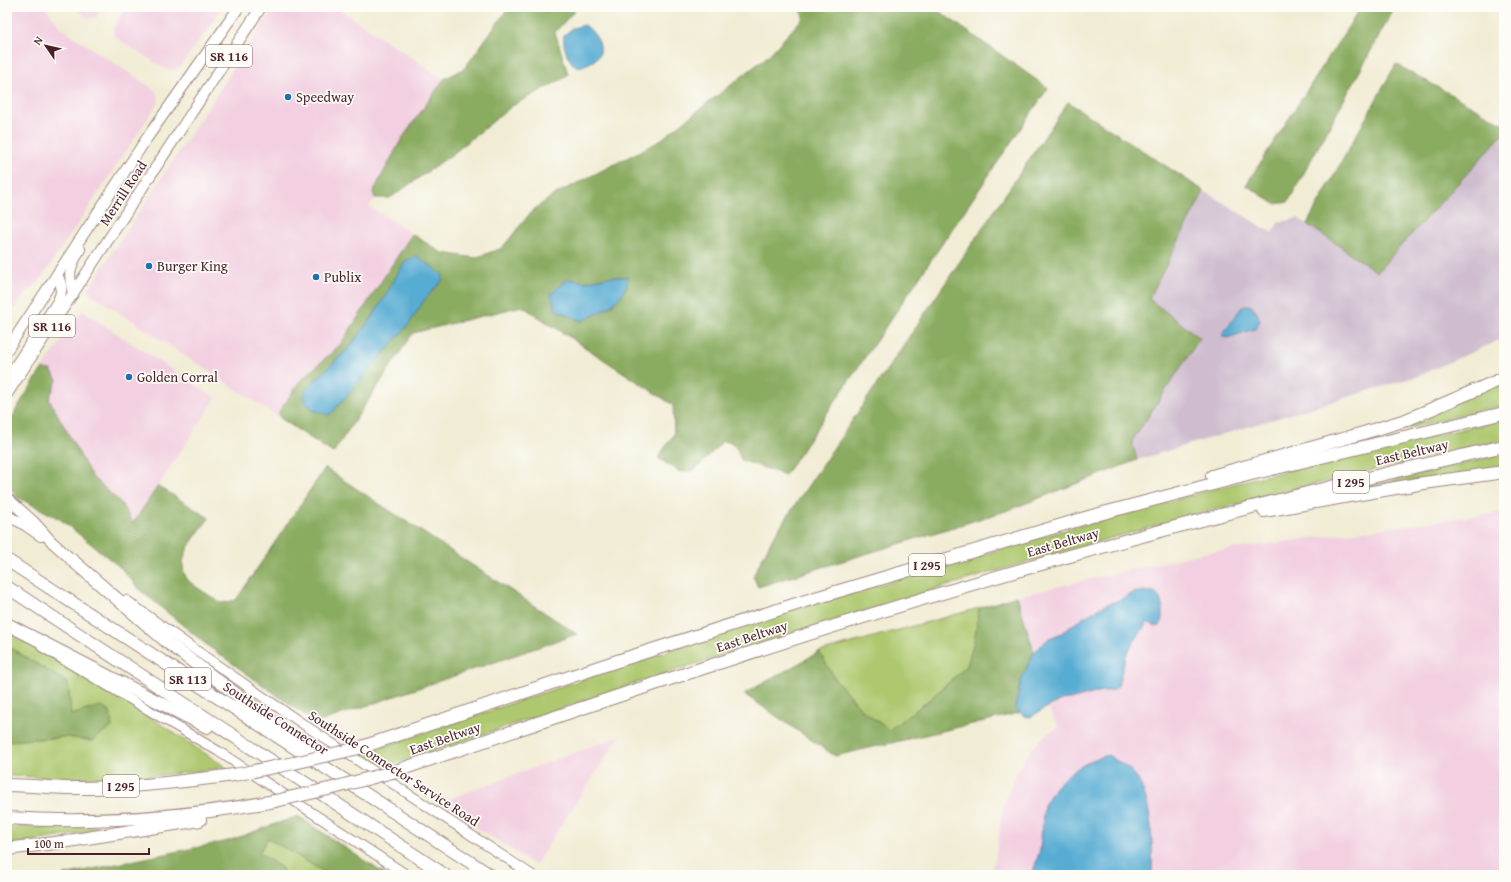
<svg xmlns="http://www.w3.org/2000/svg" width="1511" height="882" font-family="'Gentium Book Plus',serif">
	<rect width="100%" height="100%" fill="#fdfcf7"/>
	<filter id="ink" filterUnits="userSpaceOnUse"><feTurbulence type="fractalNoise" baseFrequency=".025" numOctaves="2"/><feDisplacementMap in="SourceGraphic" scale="8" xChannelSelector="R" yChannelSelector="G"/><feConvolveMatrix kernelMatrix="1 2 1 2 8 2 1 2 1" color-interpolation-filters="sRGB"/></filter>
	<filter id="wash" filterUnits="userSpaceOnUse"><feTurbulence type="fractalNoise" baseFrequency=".012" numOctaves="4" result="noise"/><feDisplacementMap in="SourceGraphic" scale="16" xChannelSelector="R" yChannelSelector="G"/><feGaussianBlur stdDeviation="0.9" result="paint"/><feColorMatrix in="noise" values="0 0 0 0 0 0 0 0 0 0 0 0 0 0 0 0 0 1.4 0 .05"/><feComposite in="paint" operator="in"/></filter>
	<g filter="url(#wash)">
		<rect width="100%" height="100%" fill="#f1ecd4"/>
		<!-- built -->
		<g fill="#f2cfe1">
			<polygon points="7,7 45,7 61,28 156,91 159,101 39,282 24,295 7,321"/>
			<polygon points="74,7 104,7 96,18 88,18"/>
			<polygon points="125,7 223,7 180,67 174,70 167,70 118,39 114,34 113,30"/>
			<polygon points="274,7 335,7 444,79 401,140 373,192 375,198 369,206 412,234 340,345 300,381 279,412 280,418 87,291"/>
			<polygon points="82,311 216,398 133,524 120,502 92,477 49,399 51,370 42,369"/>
			<polygon points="1504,512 1504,875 988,875 995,861 1003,806 1016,773 1028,753 1043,737 1059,727 1047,707 1061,700 1077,698 1102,691 1112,690 1126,655 1147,621 1156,626 1133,593 1115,602 1107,604 1084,617 1062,633 1049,638 1034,652 1017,596 1203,553"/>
			<polygon points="620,736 535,865 438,803"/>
		</g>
		<!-- industrial -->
		<polygon fill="#cfbdcf" points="1504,133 1504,338 1418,376 1137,460 1132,441 1200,338 1149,299 1204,191 1272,233 1278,223 1298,218 1377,272"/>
		<!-- green -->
		<g fill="#adc86e" stroke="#7c744c">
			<polygon points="1504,382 1504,405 1388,433 1388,429"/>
			<path d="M1504,419V440C1241,497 983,572 727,654C611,690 497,731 381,768L361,754L626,665L770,617L1072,528L1252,479Z"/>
			<polygon points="1504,454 1504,469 1370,486"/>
			<polygon points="979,608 975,637 967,666 929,700 889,730 862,710 836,680 819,652"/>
			<polygon points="7,632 132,705 227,768 133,778 81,778 7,776 7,741 67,737 92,741 71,715 68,683 7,646"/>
			<polygon points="7,826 28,827 123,827 7,845"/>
			<polygon points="268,838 329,875 280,875 283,869 259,853"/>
		</g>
		<!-- forest -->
		<g fill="#8aac61" stroke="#6a6646" fill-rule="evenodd">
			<polygon points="509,7 578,7 555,32 568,74 564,78 512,106 454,153 390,198 375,198 373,192 401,140 444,79 464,69"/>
			<path d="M801,7H933L1048,88L785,475L741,460C737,449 736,443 723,441L694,471L680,472L658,458L674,434L673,405L522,306L413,333L333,453L280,418L279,412L300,381L340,345L412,234L442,253L475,258L502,248L532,211L554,195L658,142L768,56L803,18ZM609,277H628L612,306L582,321L556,310L568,279L585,282ZM442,281L425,299L409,324L306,389L348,349L375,313Z"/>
			<polygon points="1361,7 1395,7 1288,202 1275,204 1246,185"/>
			<polygon points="1396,64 1504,124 1504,133 1377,272 1307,224"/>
			<polygon points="1068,102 1204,191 1149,299 1200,338 1132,441 1137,460 1009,510 758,587 753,576 772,539"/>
			<path d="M42,369L51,370L57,380L49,399L92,477L120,502L133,523L158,486L209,518C198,534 172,560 188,580C194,587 213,597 221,603L236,600L325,468L577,634L316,723L208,646L140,590L121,568L60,519L17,497L7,483V430L17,408Z"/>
			<polygon points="1017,596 1034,652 1022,678 1015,707 1019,713 835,756 744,694 819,652 836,680 862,710 889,730 929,700 967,666 975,637 979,608"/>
			<polygon points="7,646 68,683 71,715 100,706 110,712 112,727 92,741 67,737 7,741"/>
			<polygon points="298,816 386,875 329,875 268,838 259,853 283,869 280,875 64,875 228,841"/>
		</g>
		<!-- water -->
		<g fill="#57acd3" stroke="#50667f">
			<path d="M585,25C593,31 607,47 597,58C592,63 584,65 577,68C568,61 562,46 564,35L573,28Z"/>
			<polygon points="417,256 443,275 442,281 425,299 409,324 330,415 313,410 303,399 306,389 348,349 375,313 405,261"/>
			<path d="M609,277H628C626,302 602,311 582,321L556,310L551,294L568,279L585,282Z"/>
			<polygon points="1249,305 1255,309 1260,320 1255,329 1227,338 1223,337 1223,333 1242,307"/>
			<path d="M1145,591C1148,592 1152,592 1154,593C1165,598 1163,617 1160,626H1156L1147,622L1126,655L1118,686L1112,691H1102L1077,698L1061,700L1030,717L1024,716L1015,708L1022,678L1034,652L1049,638L1062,633L1084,617L1107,604L1115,602L1133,593Z"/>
			<path d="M1108,755C1116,761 1127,766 1133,773C1153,796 1153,846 1152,875H1032L1040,850L1044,805L1056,786L1071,772L1092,760Z"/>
		</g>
	</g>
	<g filter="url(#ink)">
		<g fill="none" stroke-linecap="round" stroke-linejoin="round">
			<!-- secondary casing -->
			<g stroke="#9e8680" stroke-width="11">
				<g id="secondary">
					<path d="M126,600C258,697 395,785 532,875"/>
					<polyline points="42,647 218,751 407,875"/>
				</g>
			</g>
			<!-- primary casing -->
			<g stroke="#9e8680" stroke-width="12">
				<g id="primary">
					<path d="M73,294C68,272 69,269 80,249"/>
					<polyline points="7,350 147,138 239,7"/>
					<path d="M7,379L58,301C63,290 62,285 57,274"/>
					<polyline points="7,394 261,7"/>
					<polyline points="7,498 34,522 52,542 72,560"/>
					<polyline points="7,516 22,523 41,536"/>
				</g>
			</g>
			<!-- highway casing -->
			<g stroke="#9e8680" stroke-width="14">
				<g id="highway">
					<polyline points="1212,476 1360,434 1406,420 1504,378"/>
					<polyline points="1264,511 1424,483 1504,472"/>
					<polyline points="7,560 490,875"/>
					<polyline points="72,560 168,643 310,750"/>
					<polyline points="7,587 445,875"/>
					<polyline points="7,624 207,727"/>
					<polyline points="359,748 608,664 812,599 1092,516 1251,474 1504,413"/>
					<path d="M396,771C616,696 836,622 1059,559C1207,517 1355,480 1504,446"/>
					<path d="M7,785C26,785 45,787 65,788C122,789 178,782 234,775"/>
					<path d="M7,818C96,824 187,817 275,801"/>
					<polyline points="7,849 62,842 200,820"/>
				</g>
			</g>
			<!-- secondary -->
			<use href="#secondary" stroke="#fff" stroke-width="9"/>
			<!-- primary -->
			<use href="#primary" stroke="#fff" stroke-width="10"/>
			<!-- highway -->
			<use href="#highway" stroke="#fff" stroke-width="12"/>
			<!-- highway-bridge casing -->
			<g stroke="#9e8680" stroke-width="14" stroke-linecap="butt">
				<g id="highway-bridge">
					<polyline points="234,775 294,763 359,748"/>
					<polyline points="275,801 333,788 396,771"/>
				</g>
			</g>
			<!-- highway-bridge -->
			<use href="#highway-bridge" stroke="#fff" stroke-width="12"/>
		</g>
	</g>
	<!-- markers -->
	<g fill="#1f6fb2" stroke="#fdfcf7" stroke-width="1.5">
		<circle cx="288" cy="97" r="4"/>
		<circle cx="149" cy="266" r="4"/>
		<circle cx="316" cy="277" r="4"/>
		<circle cx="129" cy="377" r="4"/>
	</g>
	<g text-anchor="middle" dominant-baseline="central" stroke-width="3.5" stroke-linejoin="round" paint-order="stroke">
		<!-- shield labels -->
		<g fill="#fdfcf7" stroke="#806168" stroke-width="1">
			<rect x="206" y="45" width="46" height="22" rx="3"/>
			<rect x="29" y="315" width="46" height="22" rx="3"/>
			<rect x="1333" y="471" width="36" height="22" rx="3"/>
			<rect x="909" y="554" width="36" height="22" rx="3"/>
			<rect x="165" y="668" width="46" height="22" rx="3"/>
			<rect x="103" y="775" width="36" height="22" rx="3"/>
		</g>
		<g font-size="13" font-weight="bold" fill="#4a1f2b">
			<text x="229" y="56">SR 116</text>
			<text x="52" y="326">SR 116</text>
			<text x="1351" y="482">I 295</text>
			<text x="927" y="565">I 295</text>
			<text x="188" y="679">SR 113</text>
			<text x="121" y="786">I 295</text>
		</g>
		<!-- poi labels -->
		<g font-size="14" fill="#4a1f2b" stroke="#fdfcf7" text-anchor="start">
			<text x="296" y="97">Speedway</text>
			<text x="157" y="266">Burger King</text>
			<text x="324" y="277">Publix</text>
			<text x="137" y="377">Golden Corral</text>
		</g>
		<!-- street labels -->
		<g font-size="14" fill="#4a1f2b" stroke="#fdfcf7">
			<text transform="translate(123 193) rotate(-57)">Merrill Road</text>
			<text transform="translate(1412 452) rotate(-13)">East Beltway</text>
			<text transform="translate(1063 542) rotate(-16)">East Beltway</text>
			<text transform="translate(752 636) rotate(-18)">East Beltway</text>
			<text transform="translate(276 718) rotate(33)">Southside Connector</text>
			<text transform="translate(445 738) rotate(-19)">East Beltway</text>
			<text transform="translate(394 768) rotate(33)">Southside Connector Service Road</text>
		</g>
	</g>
	<!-- margin -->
	<rect width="1511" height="882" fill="none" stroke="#fdfcf7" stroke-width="24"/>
	<!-- north arrow -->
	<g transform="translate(46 46) rotate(304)" stroke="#fdfcf7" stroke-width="3" paint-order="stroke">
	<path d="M0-3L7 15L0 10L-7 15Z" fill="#4a1f2b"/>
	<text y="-6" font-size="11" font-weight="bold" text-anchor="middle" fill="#4a1f2b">N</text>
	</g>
	<!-- scale -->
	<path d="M28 848v6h121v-6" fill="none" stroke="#4a1f2b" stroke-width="2"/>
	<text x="34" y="848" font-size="12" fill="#4a1f2b" stroke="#fdfcf7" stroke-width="3" paint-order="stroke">100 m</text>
</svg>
